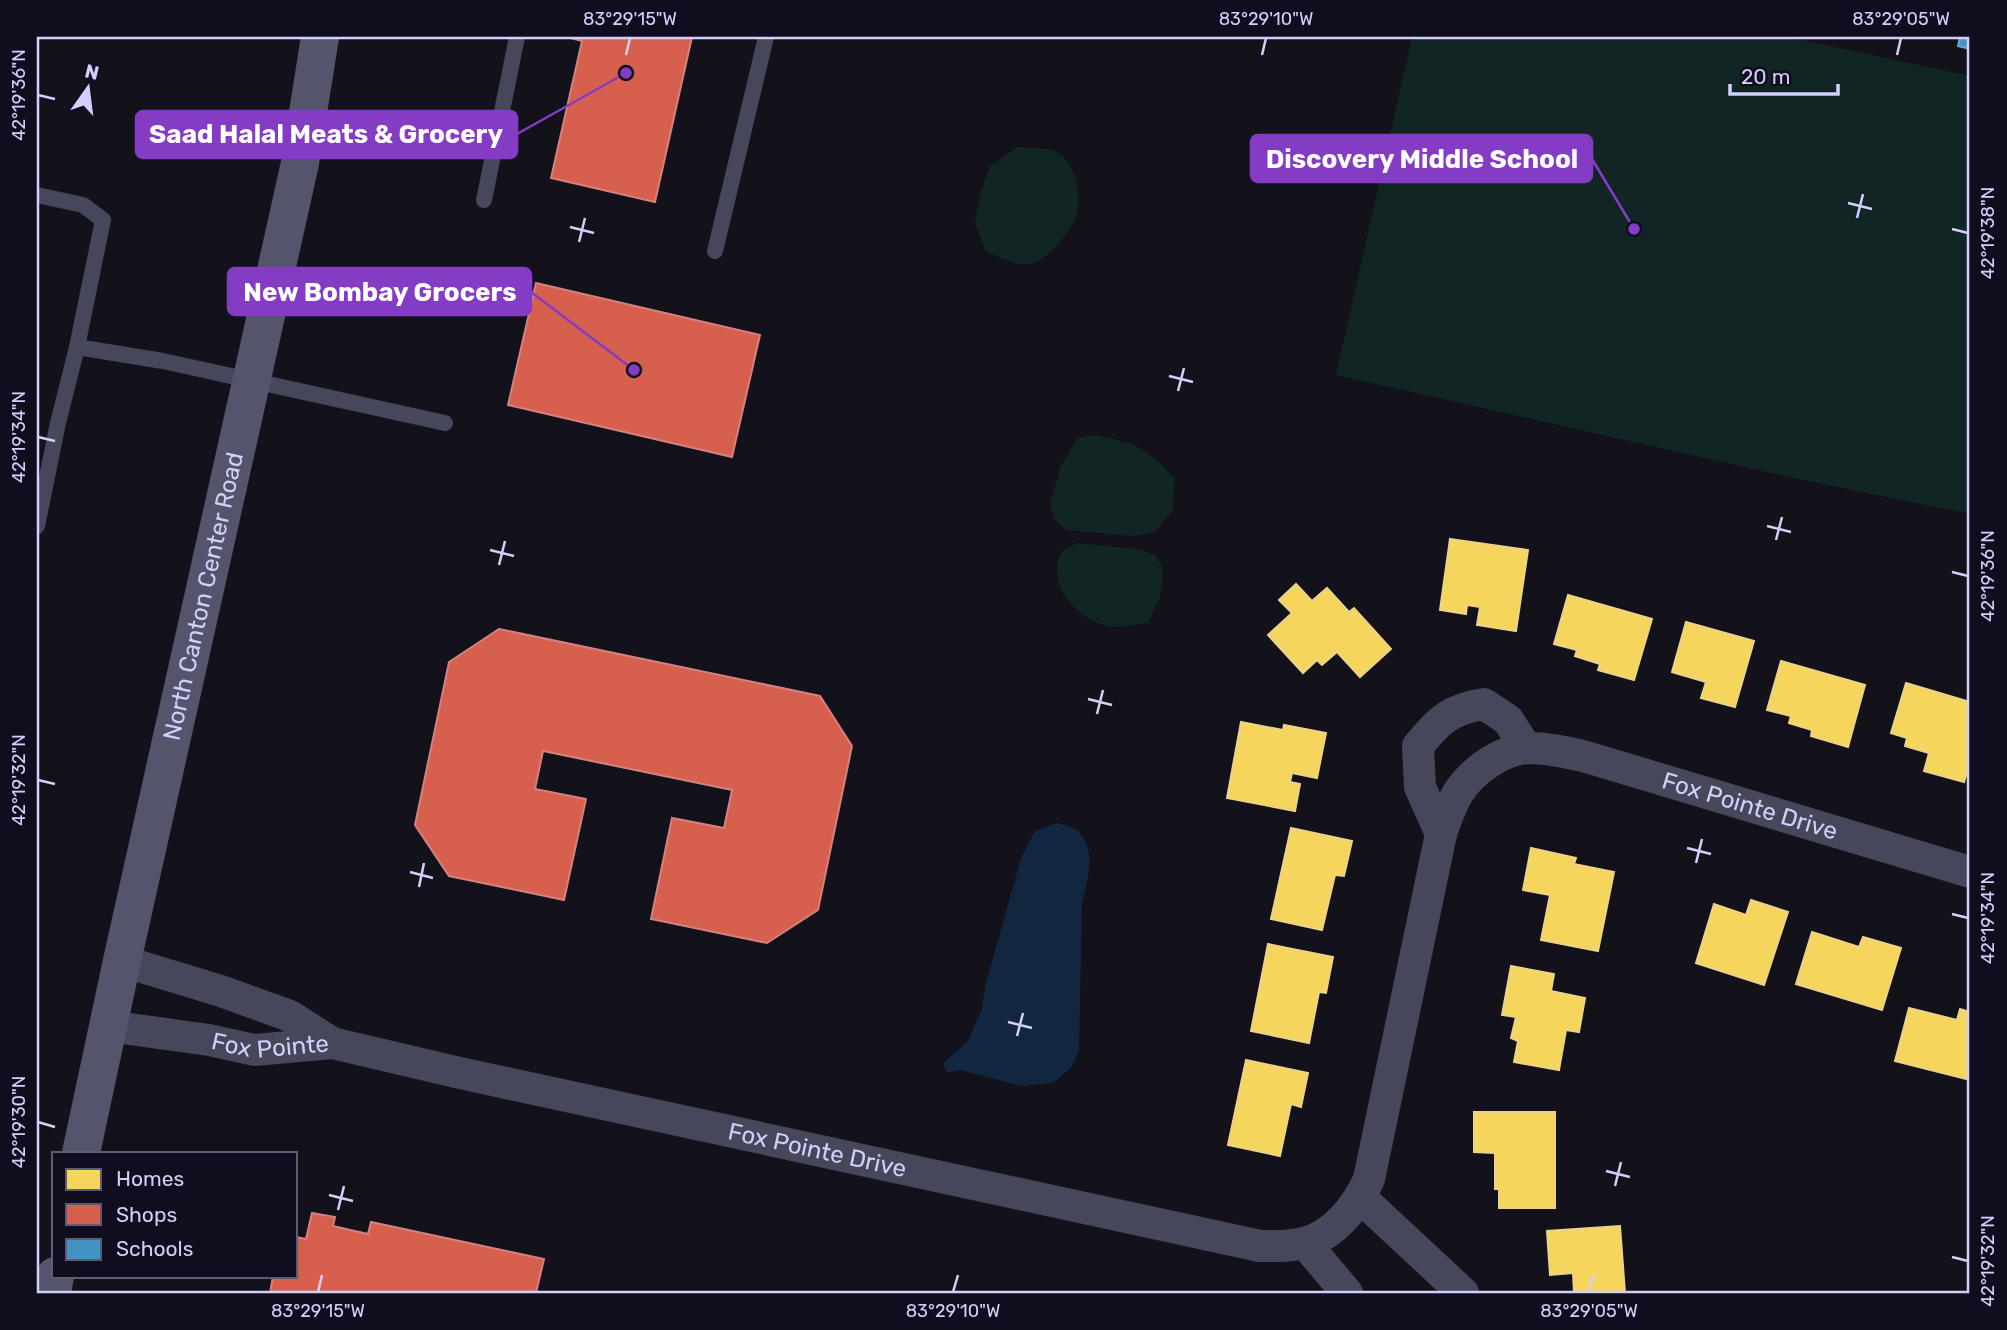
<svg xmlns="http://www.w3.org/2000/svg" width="2007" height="1330" font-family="Rubik,sans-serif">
	<rect width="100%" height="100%" fill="#13121a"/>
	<!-- green -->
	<g fill="#112524">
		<polygon points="1412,37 1788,37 1970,76 1970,514 1789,477 1336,375"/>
		<path d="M1017,147C1027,148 1046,148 1055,151C1078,161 1084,204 1073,224C1065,237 1046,261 1031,264C1017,267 996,256 985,250L975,222L981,192L990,166Z"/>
		<path d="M1094,435C1134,442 1147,448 1174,478L1173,510L1154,533L1131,536L1066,530L1054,519L1050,503L1061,466L1077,438Z"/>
		<path d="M1077,543L1137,549L1156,555L1163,570L1160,597L1148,623C1137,624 1125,627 1114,627C1085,624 1055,597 1057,567C1057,562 1060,555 1062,551Z"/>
	</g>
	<!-- water -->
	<path fill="#122640" d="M1057,823C1063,825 1073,826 1078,831C1097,849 1088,880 1082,903L1079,1051L1071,1068L1053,1083L1022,1086L960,1070L947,1073L943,1063L968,1041L981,1011L986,983L1021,858L1035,831Z"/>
	<!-- homes -->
	<g fill="#f6d55c" stroke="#ebd38c" stroke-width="2">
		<polygon points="1450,539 1528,550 1516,631 1477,625 1480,607 1467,605 1466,614 1440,610"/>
		<polygon points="1296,584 1312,601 1327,588 1349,612 1354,608 1391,649 1360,677 1337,652 1322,665 1317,660 1303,673 1268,635 1292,613 1279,600"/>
		<polygon points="1568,595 1652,619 1634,680 1598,670 1600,664 1575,656 1577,650 1554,644"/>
		<polygon points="1686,622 1754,641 1735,707 1701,698 1706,682 1672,672"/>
		<polygon points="1781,661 1865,685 1848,747 1811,736 1812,730 1789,723 1791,716 1767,710"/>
		<polygon points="1906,683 1970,702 1970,762 1964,782 1924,771 1929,753 1905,746 1907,738 1891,733"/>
		<polygon points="1241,722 1283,730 1284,725 1326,733 1317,778 1292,773 1290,782 1300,784 1295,811 1227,798"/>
		<polygon points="1291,828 1352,841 1344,876 1335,875 1322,930 1271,919"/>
		<polygon points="1531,848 1576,858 1574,864 1614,872 1598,951 1541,940 1550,895 1523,890"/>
		<polygon points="1751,900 1788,912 1764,985 1696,963 1714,904 1746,915"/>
		<polygon points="1812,932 1859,947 1863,937 1901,948 1882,1010 1796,984"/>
		<polygon points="1268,944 1333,957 1326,993 1319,992 1309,1043 1251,1031"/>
		<polygon points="1511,966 1554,974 1551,991 1585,998 1579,1032 1566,1030 1559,1070 1514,1062 1518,1041 1511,1038 1516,1017 1502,1015"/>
		<polygon points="1909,1008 1957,1020 1960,1009 1970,1012 1970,1080 1895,1061"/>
		<polygon points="1246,1060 1308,1073 1301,1107 1291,1104 1280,1156 1228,1145"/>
		<polygon points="1474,1112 1555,1112 1555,1208 1499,1208 1499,1189 1495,1189 1495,1153 1474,1152"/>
		<polygon points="1620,1226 1625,1293 1574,1293 1573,1273 1550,1275 1547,1231"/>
	</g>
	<!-- shops -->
	<g fill="#d6604d" stroke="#d58181" stroke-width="2">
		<polygon points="567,37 692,37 655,202 551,178 582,41"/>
		<polygon points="536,283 760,335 732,457 508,405"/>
		<polygon points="499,629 820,696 852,746 818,910 767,943 651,919 672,818 724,828 732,790 543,751 535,789 586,799 564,900 449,876 415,825 449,662"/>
		<polygon points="312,1213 335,1217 333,1226 368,1234 371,1222 544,1259 536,1293 270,1293 273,1276 296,1276 296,1237 306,1239"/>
	</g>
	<!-- schools -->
	<polygon fill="#4393c3" stroke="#6ea5d4" stroke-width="2" points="1960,37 1970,37 1970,49 1958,46"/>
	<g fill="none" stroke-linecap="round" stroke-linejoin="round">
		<!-- service -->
		<g stroke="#47475b" stroke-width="16">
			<polyline points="37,195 83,205 103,220 77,347"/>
			<polyline points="484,200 517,37"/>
			<polyline points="715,251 766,37"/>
			<polyline points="37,526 58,423 77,347 163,361 445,423"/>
		</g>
		<!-- minor -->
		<g stroke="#47475b" stroke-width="32">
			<path d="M1441,834L1420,787L1418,746C1439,720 1451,709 1484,704L1508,720L1526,748"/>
			<path id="s1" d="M108,1026L209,1040L254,1050L332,1043L290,1016L221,991L122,961"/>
			<path id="s2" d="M332,1043L460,1073L1260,1246C1275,1246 1289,1247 1304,1243C1335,1235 1357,1206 1369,1179L1441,834C1446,820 1450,806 1458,793C1472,771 1502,749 1529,748C1548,748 1565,752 1583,756L1970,872"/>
			<polyline points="1361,1198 1463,1293"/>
			<polyline points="1305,1243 1347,1293"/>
		</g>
		<!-- secondary -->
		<g stroke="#54546d" stroke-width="38">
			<path id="s3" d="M81,1153L122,961L300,163L320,37"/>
			<polyline points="52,1293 55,1276"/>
		</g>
	</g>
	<!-- ticks -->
	<path fill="none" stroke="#d2cffb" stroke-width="2.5" d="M626,55L630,38M1262,55L1266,38M1897,55L1901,38M38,95L55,99M1848,203L1872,209M1857,218L1863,194M570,227L594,233M1952,229L1968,233M579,242L585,218M1169,376L1193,382M1178,391L1184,368M38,437L55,441M1767,526L1791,532M1776,540L1782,517M490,550L514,556M499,565L505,541M1952,572L1968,576M1088,699L1112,705M1097,714L1103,690M38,780L55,784M1687,848L1711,854M1696,863L1702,839M410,872L433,878M419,887L424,863M1952,914L1968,918M1008,1022L1032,1028M1017,1036L1023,1013M38,1122L55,1127M1606,1171L1630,1177M1615,1186L1621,1162M329,1195L353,1201M338,1210L344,1186M1952,1257L1968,1261M318,1292L322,1275M953,1292L958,1275M1589,1292L1593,1275"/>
	<g text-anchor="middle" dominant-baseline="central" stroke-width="7" stroke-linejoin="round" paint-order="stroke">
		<!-- street labels -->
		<g font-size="24" fill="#d2cffb" stroke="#100e1e">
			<text stroke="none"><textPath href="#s3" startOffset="570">North Canton Center Road</textPath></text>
			<text stroke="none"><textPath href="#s2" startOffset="1801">Fox Pointe Drive</textPath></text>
			<text stroke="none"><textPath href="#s1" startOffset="164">Fox Pointe</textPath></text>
			<text stroke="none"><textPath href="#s2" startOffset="497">Fox Pointe Drive</textPath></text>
		</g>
	</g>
	<!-- callouts -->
	<path fill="none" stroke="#843cc5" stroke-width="2.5" d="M626 73L517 134M1634 229L1592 159M634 370L531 292"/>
	<g fill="#843cc5" stroke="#100e1e" stroke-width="2.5">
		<circle cx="626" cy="73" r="7"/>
		<circle cx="1634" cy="229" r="7"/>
		<circle cx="634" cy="370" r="7"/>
	</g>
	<g fill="#843cc5" stroke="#843cc5" stroke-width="2.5">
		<rect x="136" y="111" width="381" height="47" rx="7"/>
		<rect x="1251" y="135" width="341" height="47" rx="7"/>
		<rect x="228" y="268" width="303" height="47" rx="7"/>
	</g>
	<g font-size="26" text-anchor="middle" font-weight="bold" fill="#fff">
		<text x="326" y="143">Saad Halal Meats &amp; Grocery</text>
		<text x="1422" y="168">Discovery Middle School</text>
		<text x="380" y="301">New Bombay Grocers</text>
	</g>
	<!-- border -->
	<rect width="2007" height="1330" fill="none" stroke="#100e1e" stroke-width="77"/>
	<!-- legend -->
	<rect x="52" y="1152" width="245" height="126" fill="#100e1e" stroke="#5e5b76" stroke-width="2"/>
	<rect x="66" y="1169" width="35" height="21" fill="#f6d55c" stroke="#5e5b76" stroke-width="2"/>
	<text x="116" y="1186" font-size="21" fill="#d2cffb">Homes</text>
	<rect x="66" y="1204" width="35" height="21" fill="#d6604d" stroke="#5e5b76" stroke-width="2"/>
	<text x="116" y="1222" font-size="21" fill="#d2cffb">Shops</text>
	<rect x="66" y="1239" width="35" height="21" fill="#4393c3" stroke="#5e5b76" stroke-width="2"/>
	<text x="116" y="1256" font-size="21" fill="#d2cffb">Schools</text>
	<!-- north arrow -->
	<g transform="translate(88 88) rotate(14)" stroke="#100e1e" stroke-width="5" paint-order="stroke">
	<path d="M0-5L12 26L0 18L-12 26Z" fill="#d2cffb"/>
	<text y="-10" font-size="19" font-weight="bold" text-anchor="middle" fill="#d2cffb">N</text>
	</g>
	<!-- scale -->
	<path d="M1730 84v10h108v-10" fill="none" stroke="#d2cffb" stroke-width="3.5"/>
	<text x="1741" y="84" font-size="21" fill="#d2cffb" stroke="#100e1e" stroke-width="5" paint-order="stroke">20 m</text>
	<rect x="38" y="38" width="1930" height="1254" fill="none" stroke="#d2cffb" stroke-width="2.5"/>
	<g font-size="18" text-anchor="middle" fill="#d2cffb">
		<text x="630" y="25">83°29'15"W</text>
		<text x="1266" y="25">83°29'10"W</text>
		<text x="1901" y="25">83°29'05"W</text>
		<text transform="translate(19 95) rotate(-90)" y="6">42°19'36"N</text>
		<text transform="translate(1988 233) rotate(-90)" y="6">42°19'38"N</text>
		<text transform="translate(19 437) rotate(-90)" y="6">42°19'34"N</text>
		<text transform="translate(1988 576) rotate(-90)" y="6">42°19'36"N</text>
		<text transform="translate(19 780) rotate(-90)" y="6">42°19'32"N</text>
		<text transform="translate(1988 918) rotate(-90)" y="6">42°19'34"N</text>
		<text transform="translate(19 1122) rotate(-90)" y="6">42°19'30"N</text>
		<text transform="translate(1988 1261) rotate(-90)" y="6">42°19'32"N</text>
		<text x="318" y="1317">83°29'15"W</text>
		<text x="953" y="1317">83°29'10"W</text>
		<text x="1589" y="1317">83°29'05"W</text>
	</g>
</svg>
